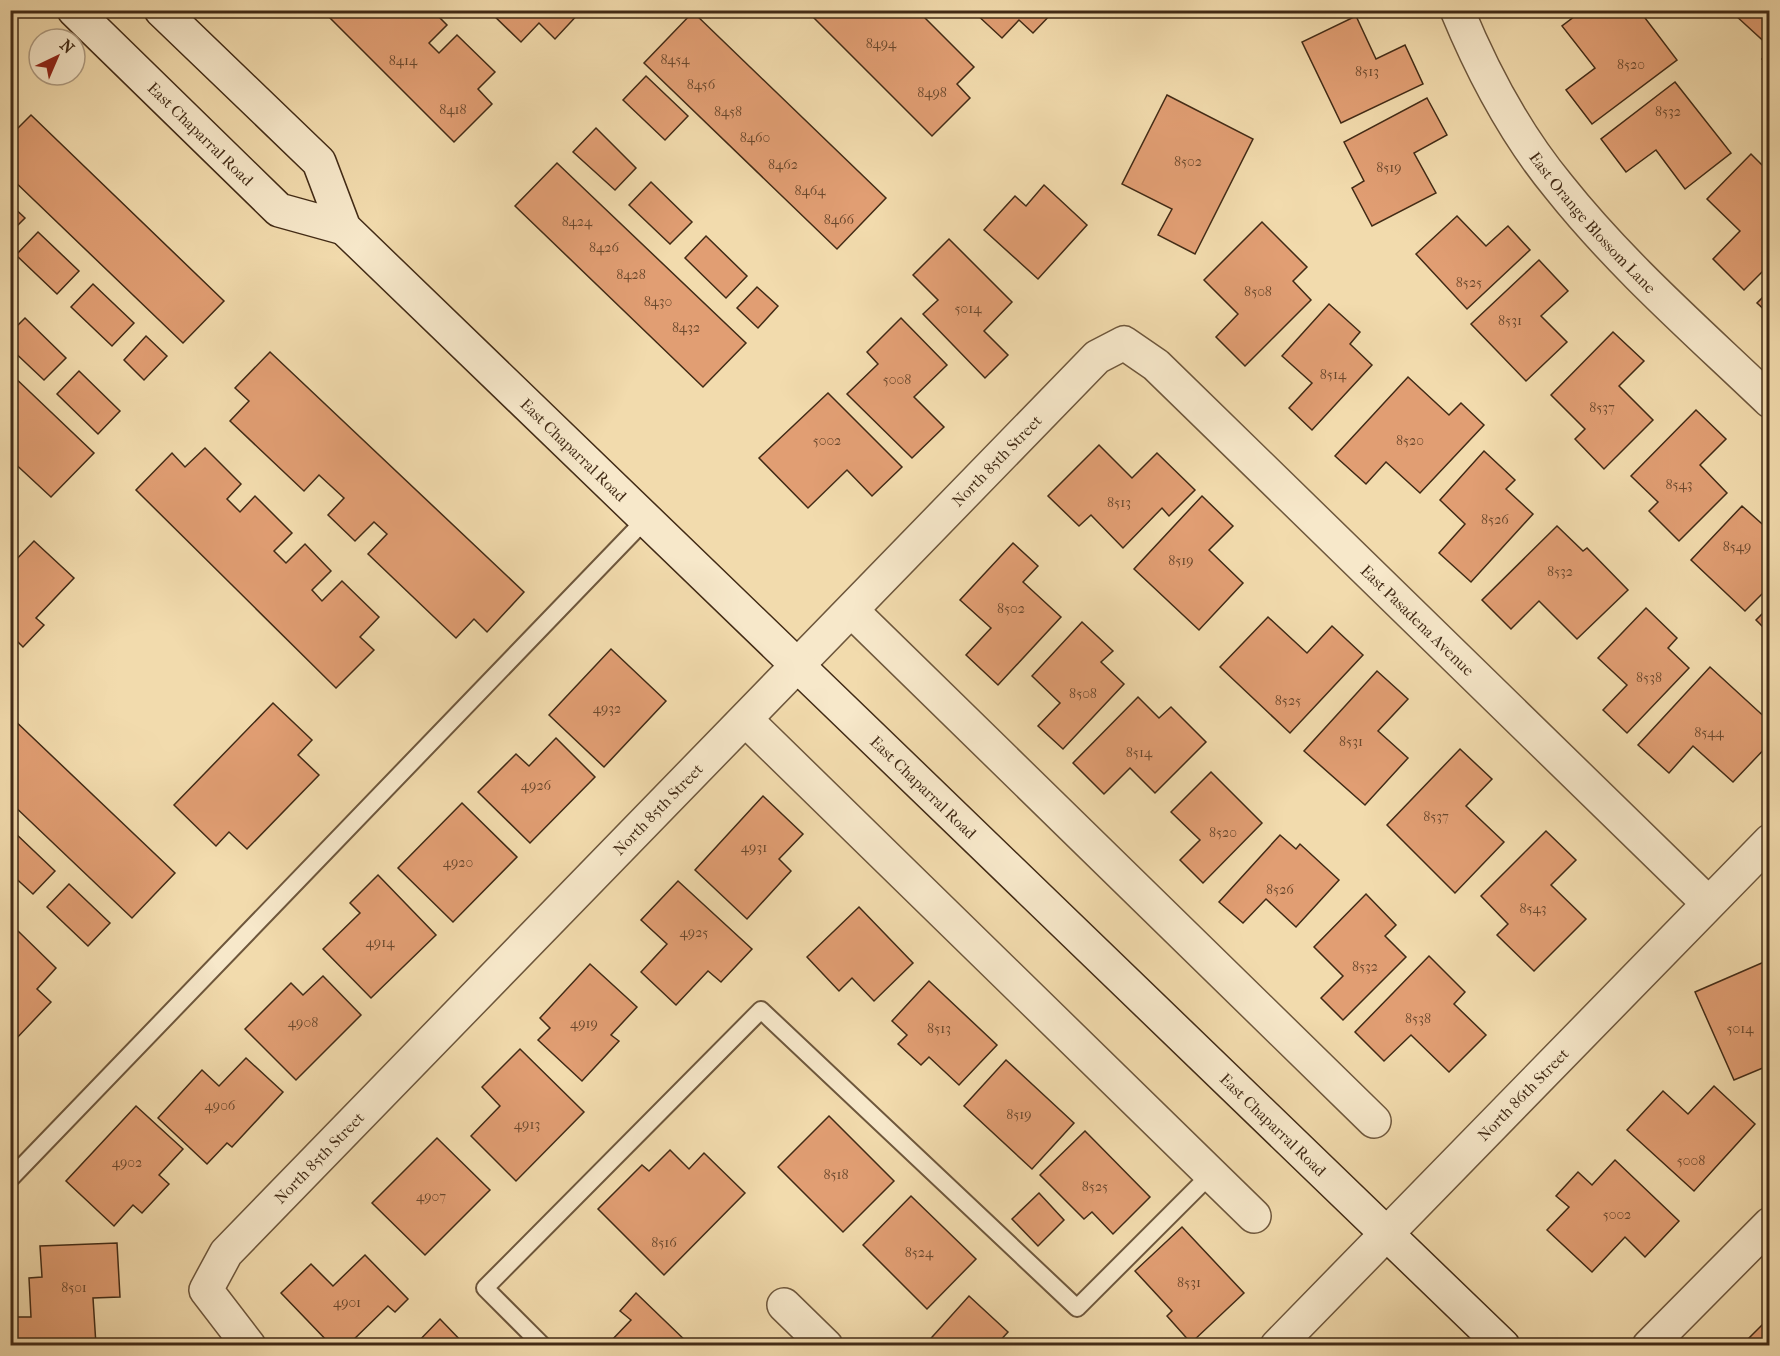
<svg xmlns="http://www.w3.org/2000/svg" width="1780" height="1356" font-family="'IM FELL French Canon',serif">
	<rect width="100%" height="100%" fill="#f2dbad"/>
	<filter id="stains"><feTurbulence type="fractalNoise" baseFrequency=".00333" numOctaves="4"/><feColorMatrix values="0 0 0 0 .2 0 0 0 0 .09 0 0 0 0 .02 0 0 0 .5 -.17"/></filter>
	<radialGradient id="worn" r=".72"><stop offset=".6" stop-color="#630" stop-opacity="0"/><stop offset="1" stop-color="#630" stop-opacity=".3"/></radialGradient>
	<!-- building -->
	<g fill="#e19e73" stroke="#422b16" stroke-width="1.5">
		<polygon points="322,10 397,10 402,16 408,10 432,10 447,25 429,43 439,53 457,35 495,72 478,89 492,104 454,142"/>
		<polygon points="488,10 582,10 555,39 539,23 521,42"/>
		<polygon points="806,10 917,10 974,67 957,84 970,98 932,136"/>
		<polygon points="977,10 1055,10 1033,33 1019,20 1002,38 975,13"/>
		<polygon points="1583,10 1639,10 1677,60 1592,124 1566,90 1595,68 1562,26"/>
		<polygon points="1739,10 1770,10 1770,47 1735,15"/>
		<polygon points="693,12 886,198 837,249 644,63"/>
		<polygon points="1356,16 1376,59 1405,45 1423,84 1341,123 1302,42"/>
		<polygon points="1770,52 1770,66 1762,59"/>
		<polygon points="646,76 688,116 665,140 623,100"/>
		<polygon points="1675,82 1731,153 1685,189 1656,150 1626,172 1601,139"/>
		<polygon points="1167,95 1253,139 1195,254 1158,235 1172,209 1122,184"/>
		<polygon points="1427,98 1447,135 1414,153 1436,193 1372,226 1352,188 1364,181 1344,142"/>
		<polygon points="31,115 224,301 183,343 10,177 10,136"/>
		<polygon points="596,128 636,168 615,190 573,152"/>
		<polygon points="1751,154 1770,173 1770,264 1744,290 1713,259 1740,231 1707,199"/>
		<polygon points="557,163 746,343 703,387 515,206"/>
		<polygon points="651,182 692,222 670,244 629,205"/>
		<polygon points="1044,185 1087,225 1038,279 984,230 1015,196 1026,206"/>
		<polygon points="10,204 25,218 10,233"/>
		<polygon points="1457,216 1486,246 1508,226 1530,250 1467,309 1416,254"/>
		<polygon points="1262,222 1307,267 1293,281 1311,300 1245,366 1216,337 1238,314 1204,280"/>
		<polygon points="38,232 79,271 57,294 16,255"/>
		<polygon points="706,236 747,276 726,298 685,258"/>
		<polygon points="949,239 1012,302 984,331 1008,355 985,378 923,314 938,300 913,275"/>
		<polygon points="1539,260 1568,291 1541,316 1567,342 1526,381 1471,324"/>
		<polygon points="93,284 134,323 112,346 71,307"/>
		<polygon points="757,287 778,306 758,328 737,308"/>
		<polygon points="1770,290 1770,315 1757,303"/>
		<polygon points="1329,304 1360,332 1350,344 1372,365 1312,430 1289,408 1312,383 1282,356"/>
		<polygon points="25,318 66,358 44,380 10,348 10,333"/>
		<polygon points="901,318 947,365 914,397 944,427 912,458 847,394 878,364 867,352"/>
		<polygon points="1613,332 1644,361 1619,386 1653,420 1604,469 1575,439 1585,429 1551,395"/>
		<polygon points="146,336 167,356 144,380 124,360"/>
		<polygon points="270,352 524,592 487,632 474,619 456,638 368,554 387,534 374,522 355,541 328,515 344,498 319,475 304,491 230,421 249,401 235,388"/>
		<polygon points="79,371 120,411 98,434 57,394"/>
		<polygon points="10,373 94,453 51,497 10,459"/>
		<polygon points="1408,377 1449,415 1461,403 1484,425 1420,493 1386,462 1366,484 1335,456"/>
		<polygon points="828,393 902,467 872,496 847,470 808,508 759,458"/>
		<polygon points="1696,410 1726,439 1700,465 1727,493 1679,541 1649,511 1658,502 1631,476"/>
		<polygon points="1099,445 1132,478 1157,453 1195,490 1169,516 1162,508 1123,548 1091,515 1079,526 1048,496"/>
		<polygon points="205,448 241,484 227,499 240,512 255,496 292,533 274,551 286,563 305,544 331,571 312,590 322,601 342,581 379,617 360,637 374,650 336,688 136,490 172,453 185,467"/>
		<polygon points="1484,451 1515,480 1506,489 1533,514 1471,582 1439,553 1465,524 1440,500"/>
		<polygon points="1202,496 1233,526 1209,550 1243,583 1199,630 1134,569"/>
		<polygon points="1742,506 1770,531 1770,586 1745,611 1691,560"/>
		<polygon points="1557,526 1583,551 1587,548 1628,590 1577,639 1539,601 1511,629 1482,600"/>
		<polygon points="34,541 74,578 36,618 44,625 23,647 15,639 10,644 10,566"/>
		<polygon points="1013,543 1038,566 1023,582 1061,617 998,685 966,655 991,628 960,600"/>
		<polygon points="1770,606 1770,634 1756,620"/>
		<polygon points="1646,608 1677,638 1668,648 1689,668 1627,733 1603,710 1627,685 1598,658"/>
		<polygon points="1268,617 1307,653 1332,626 1363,655 1290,733 1220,667"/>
		<polygon points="1082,622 1113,651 1101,662 1124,684 1063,749 1038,726 1060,703 1032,676"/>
		<polygon points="611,649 666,701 604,767 549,715"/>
		<polygon points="1710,667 1770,722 1770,743 1733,782 1693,746 1669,773 1638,745"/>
		<polygon points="1377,671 1408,699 1378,731 1408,758 1365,805 1304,751"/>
		<polygon points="1138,697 1159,718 1171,707 1206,742 1155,793 1130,768 1104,794 1073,763"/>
		<polygon points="273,703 312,740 298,755 319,775 247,849 229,832 216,846 174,805"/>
		<polygon points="10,716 175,873 132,918 10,802"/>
		<polygon points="556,738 595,777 530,843 478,792 516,754 529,766"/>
		<polygon points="1460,749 1492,779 1466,806 1504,842 1455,893 1387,825"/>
		<polygon points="1211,772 1262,823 1203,883 1180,860 1200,840 1171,812"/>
		<polygon points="763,796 803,834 779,859 791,871 747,919 695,870"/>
		<polygon points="462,803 517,857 453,922 398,868"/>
		<polygon points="1546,831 1576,860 1551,885 1586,919 1534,971 1497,935 1508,924 1481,896"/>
		<polygon points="14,832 55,871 33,894 10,873 10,835"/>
		<polygon points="1280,835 1296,849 1300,844 1339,880 1296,927 1266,899 1243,923 1219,902"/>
		<polygon points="378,875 436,935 371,998 323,949 360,913 350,903"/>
		<polygon points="678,881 752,949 721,982 708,971 676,1005 641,972 667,944 641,920"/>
		<polygon points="69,884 110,923 88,946 47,907"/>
		<polygon points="1366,894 1396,925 1385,936 1406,957 1343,1020 1321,998 1343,976 1314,947"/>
		<polygon points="859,907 913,963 874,1001 852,978 839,991 807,957"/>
		<polygon points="18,931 56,968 37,989 51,1002 15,1040 10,1035 10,939"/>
		<polygon points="1429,956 1465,992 1454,1004 1486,1035 1449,1072 1411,1035 1384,1061 1355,1032"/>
		<polygon points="1764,962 1770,973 1770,1065 1734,1080 1695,992"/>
		<polygon points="590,964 637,1007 611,1035 619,1041 582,1081 538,1040 550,1028 540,1018"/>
		<polygon points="323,976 361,1015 296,1080 245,1029 291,983 303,995"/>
		<polygon points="929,981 997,1045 959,1085 929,1057 921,1065 898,1044 907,1035 892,1021"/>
		<polygon points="520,1049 584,1112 516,1181 471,1136 500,1106 482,1087"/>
		<polygon points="246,1058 283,1092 232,1147 227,1143 207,1164 158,1118 202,1070 219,1086"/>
		<polygon points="1006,1060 1074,1123 1032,1169 964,1106"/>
		<polygon points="1714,1086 1755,1124 1694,1191 1627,1130 1663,1091 1688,1114"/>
		<polygon points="136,1106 183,1149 159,1175 169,1184 142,1213 133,1205 114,1226 66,1181"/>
		<polygon points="829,1116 894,1181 843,1232 778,1167"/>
		<polygon points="1085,1131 1150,1197 1113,1234 1092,1212 1084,1219 1040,1175"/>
		<polygon points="437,1138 490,1190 425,1255 372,1203"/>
		<polygon points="670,1150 689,1169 704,1153 745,1193 664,1275 598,1209 642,1165 649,1171"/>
		<polygon points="1615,1160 1679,1221 1645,1257 1625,1237 1592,1272 1547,1230 1569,1207 1556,1196 1578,1172 1592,1185"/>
		<polygon points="1039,1193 1064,1220 1038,1246 1012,1219"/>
		<polygon points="911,1196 976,1259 927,1309 863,1245"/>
		<polygon points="1182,1227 1244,1293 1191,1343 1167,1316 1172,1311 1135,1271"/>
		<polygon points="117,1243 120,1297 93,1298 96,1345 11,1346 10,1317 31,1317 29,1278 42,1277 40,1246"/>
		<polygon points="365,1255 408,1299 395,1312 388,1306 347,1346 332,1346 281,1293 311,1264 333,1286"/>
		<polygon points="636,1293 691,1346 614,1346 610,1342 631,1320 620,1311"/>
		<polygon points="969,1296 1008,1332 998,1343 1001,1346 924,1346"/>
		<polygon points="1770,1317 1770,1346 1741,1346"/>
		<polygon points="440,1319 466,1346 414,1346"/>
	</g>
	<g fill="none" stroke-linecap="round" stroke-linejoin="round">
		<!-- lane casing -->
		<g stroke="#6e573c" stroke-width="20">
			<g id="lane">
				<polyline points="10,1179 647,518"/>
				<polyline points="543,1346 485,1288 761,1010 1077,1308 1211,1174"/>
			</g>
		</g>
		<!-- street casing -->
		<g stroke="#6e573c" stroke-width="36">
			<g id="street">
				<path id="s1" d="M1457,10C1483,73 1515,134 1559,187C1621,265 1698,332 1770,401"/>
				<polyline points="852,611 1374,1121"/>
				<polyline points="746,720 1254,1216"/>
				<polyline points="784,1305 826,1346"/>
				<path id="s2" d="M249,1346L206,1290L226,1253L1097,357L1124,343L1156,365L1708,903"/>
				<path id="s3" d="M1277,1346L1770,841"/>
				<polyline points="1649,1346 1770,1224"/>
			</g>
		</g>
		<!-- secondary casing -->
		<g stroke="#422b16" stroke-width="36">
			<g id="secondary">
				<path id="s4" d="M74,10L279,210L344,228"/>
				<path id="s5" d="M161,10L319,162L344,228L1503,1346"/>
			</g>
		</g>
		<!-- lane -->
		<use href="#lane" stroke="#f7e8ca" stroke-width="16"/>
		<!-- street -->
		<use href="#street" stroke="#f7e8ca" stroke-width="33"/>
		<!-- secondary -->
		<use href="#secondary" stroke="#f7e8ca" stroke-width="33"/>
	</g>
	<g text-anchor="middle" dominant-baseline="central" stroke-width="4.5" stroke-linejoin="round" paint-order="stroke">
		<!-- number labels -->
		<g font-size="14" fill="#6a482d">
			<text x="881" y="43">8494</text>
			<text x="675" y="59">8454</text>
			<text x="403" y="60">8414</text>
			<text x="1631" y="64">8520</text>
			<text x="1367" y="71">8513</text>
			<text x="701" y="84">8456</text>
			<text x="932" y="92">8498</text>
			<text x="453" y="109">8418</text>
			<text x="728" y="111">8458</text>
			<text x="1668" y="111">8532</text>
			<text x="755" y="137">8460</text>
			<text x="1188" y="161">8502</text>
			<text x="783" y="164">8462</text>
			<text x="1389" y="167">8519</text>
			<text x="810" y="190">8464</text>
			<text x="839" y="219">8466</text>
			<text x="577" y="221">8424</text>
			<text x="604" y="247">8426</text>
			<text x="631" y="274">8428</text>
			<text x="1469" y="282">8525</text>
			<text x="1258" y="291">8508</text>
			<text x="658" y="301">8430</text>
			<text x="968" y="308">5014</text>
			<text x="1510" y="320">8531</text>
			<text x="686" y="327">8432</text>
			<text x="1333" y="374">8514</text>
			<text x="897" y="379">5008</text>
			<text x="1602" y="407">8537</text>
			<text x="827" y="440">5002</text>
			<text x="1410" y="440">8520</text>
			<text x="1679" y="484">8543</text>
			<text x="1119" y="502">8513</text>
			<text x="1495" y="519">8526</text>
			<text x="1737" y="546">8549</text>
			<text x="1181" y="560">8519</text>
			<text x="1560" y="571">8532</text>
			<text x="1011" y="608">8502</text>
			<text x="1649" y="677">8538</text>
			<text x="1083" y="693">8508</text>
			<text x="1288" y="700">8525</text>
			<text x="607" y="708">4932</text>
			<text x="1709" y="732">8544</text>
			<text x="1351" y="741">8531</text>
			<text x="1139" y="752">8514</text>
			<text x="536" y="785">4926</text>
			<text x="1436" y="816">8537</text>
			<text x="1223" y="832">8520</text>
			<text x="754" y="847">4931</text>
			<text x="458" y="862">4920</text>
			<text x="1280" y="889">8526</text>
			<text x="1533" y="908">8543</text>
			<text x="694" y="932">4925</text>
			<text x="380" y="942">4914</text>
			<text x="1365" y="966">8532</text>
			<text x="1418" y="1018">8538</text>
			<text x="303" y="1022">4908</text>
			<text x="584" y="1023">4919</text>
			<text x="939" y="1028">8513</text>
			<text x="1740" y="1028">5014</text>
			<text x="220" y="1105">4906</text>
			<text x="1019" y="1114">8519</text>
			<text x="527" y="1124">4913</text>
			<text x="1691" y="1160">5008</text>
			<text x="127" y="1162">4902</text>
			<text x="836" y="1174">8518</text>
			<text x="1095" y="1186">8525</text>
			<text x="431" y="1196">4907</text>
			<text x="1617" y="1214">5002</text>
			<text x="664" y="1242">8516</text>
			<text x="919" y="1252">8524</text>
			<text x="1189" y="1282">8531</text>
			<text x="74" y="1287">8501</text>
			<text x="347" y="1302">4901</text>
		</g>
		<!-- street labels -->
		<g font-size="16" fill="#422b16" stroke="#f7e8ca">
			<text stroke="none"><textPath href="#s4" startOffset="177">East Chaparral Road</textPath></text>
			<text stroke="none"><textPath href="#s1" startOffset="254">East Orange Blossom Lane</textPath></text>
			<text stroke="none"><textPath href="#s5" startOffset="609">East Chaparral Road</textPath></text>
			<text stroke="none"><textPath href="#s2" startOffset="1218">North 85th Street</textPath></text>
			<text stroke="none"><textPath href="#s2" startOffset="1797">East Pasadena Avenue</textPath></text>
			<text stroke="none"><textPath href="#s5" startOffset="1095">East Chaparral Road</textPath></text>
			<text stroke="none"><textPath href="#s2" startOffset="732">North 85th Street</textPath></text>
			<text stroke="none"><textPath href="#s3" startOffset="352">North 86th Street</textPath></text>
			<text stroke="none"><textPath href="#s5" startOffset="1581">East Chaparral Road</textPath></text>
			<text stroke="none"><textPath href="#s2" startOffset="246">North 85th Street</textPath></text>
		</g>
	</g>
	<!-- margin -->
	<rect width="1780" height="1356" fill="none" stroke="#f2dbad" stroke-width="36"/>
	<rect x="12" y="12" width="1756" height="1332" fill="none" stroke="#422b16" stroke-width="3"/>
	<rect x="18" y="18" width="1744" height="1320" fill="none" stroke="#422b16" stroke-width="1.5"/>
	<!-- north arrow -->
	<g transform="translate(57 57) rotate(44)"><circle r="28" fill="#f7e8ca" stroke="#af9c82" stroke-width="1.5"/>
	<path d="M0-4.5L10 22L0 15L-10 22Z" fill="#8f2418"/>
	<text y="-9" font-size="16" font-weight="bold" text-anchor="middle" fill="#422b16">N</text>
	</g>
	<rect width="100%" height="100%" filter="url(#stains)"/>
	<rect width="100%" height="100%" fill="url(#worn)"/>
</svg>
